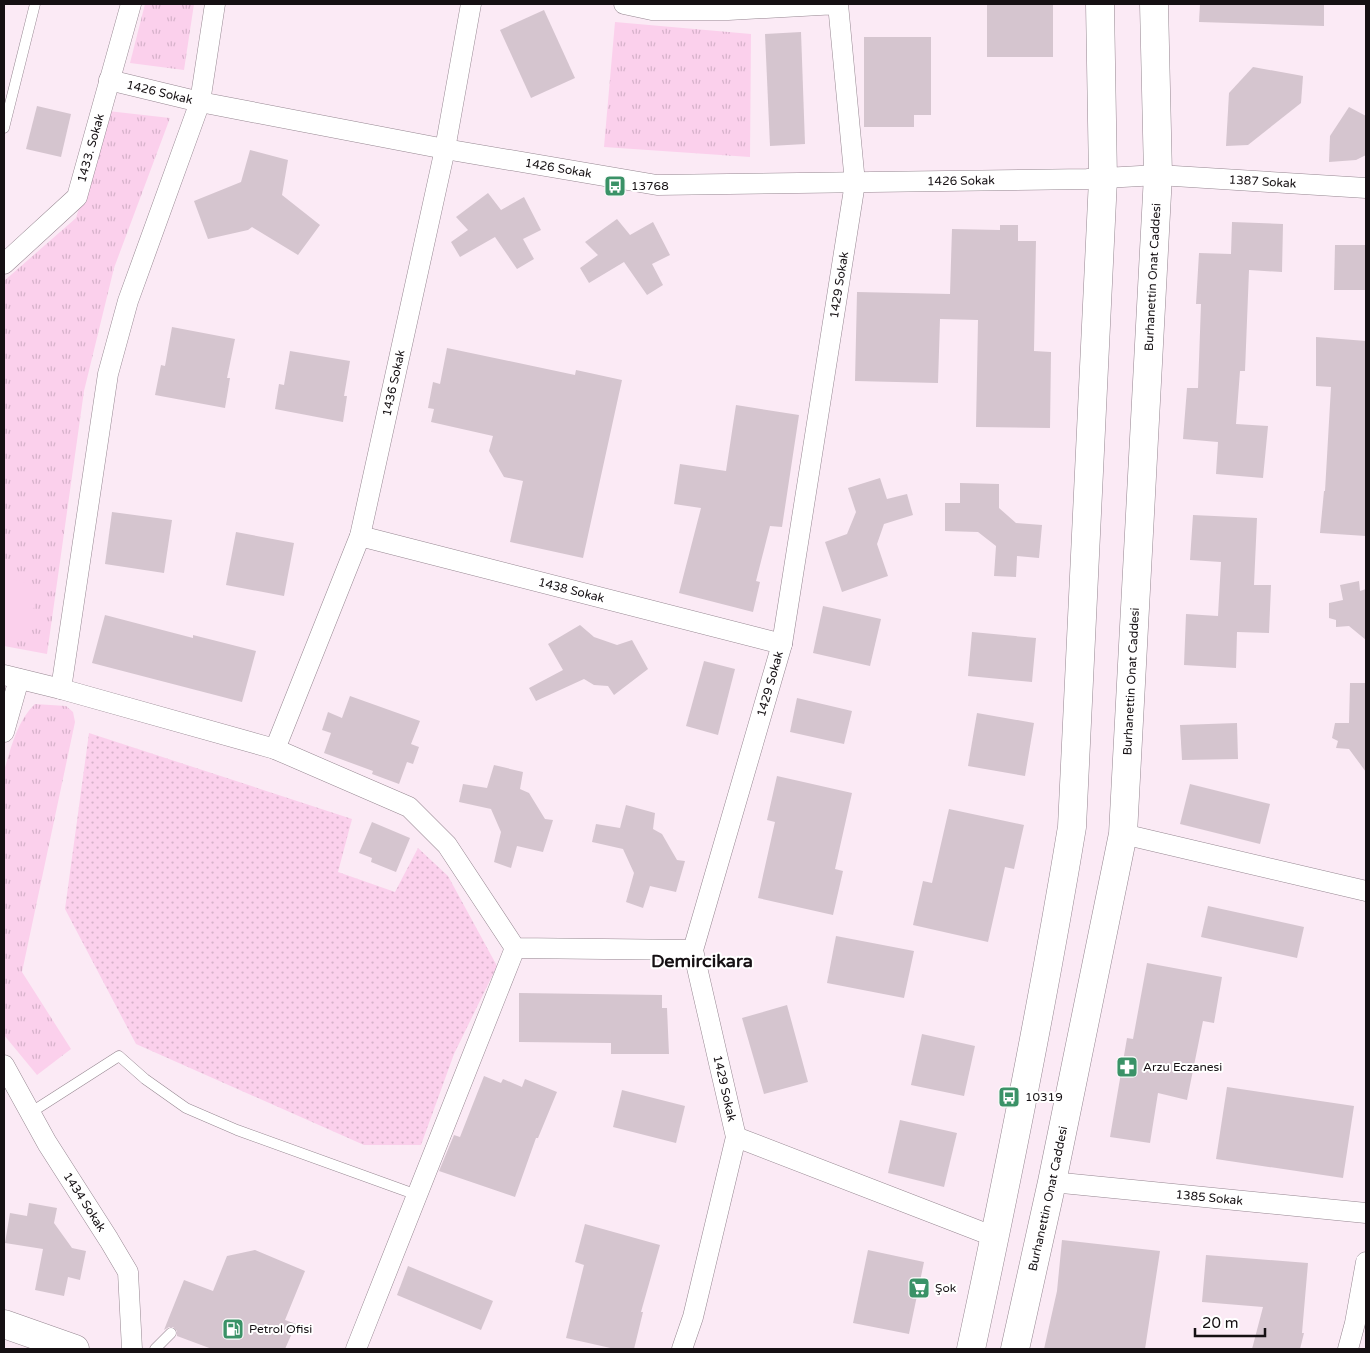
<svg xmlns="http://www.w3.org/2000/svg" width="1370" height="1353" font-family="'Varela Round',sans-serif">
	<defs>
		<pattern id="grass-dots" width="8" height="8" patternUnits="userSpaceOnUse" patternTransform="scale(1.25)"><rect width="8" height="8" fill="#fbd0ec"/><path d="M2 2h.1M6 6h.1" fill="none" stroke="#d6b2ca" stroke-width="1.8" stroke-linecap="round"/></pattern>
		<pattern id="park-tufts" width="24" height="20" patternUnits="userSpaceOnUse" patternTransform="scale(1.25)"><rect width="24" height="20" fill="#fbd0ec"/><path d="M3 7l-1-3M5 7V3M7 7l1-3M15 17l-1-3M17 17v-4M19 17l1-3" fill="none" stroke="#d6b2ca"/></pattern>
	</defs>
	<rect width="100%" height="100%" fill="#fbeaf5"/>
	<!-- grass -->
	<polygon fill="url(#grass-dots)" points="89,733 352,819 338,872 395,892 418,848 448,876 497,966 454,1054 421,1145 364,1145 136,1044 65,909"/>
	<!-- park -->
	<g fill="url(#park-tufts)">
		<polygon points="145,4 194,4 184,70 130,63"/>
		<polygon points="615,22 751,34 750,157 604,147"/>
		<polygon points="108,111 170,118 114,268 84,391 47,654 4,646 4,281 76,218"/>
		<path d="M35,704L66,706L73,712L75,722L22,972L71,1049L37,1075L4,1035V771C11,748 17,721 35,704Z"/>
	</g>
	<!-- pitch -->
	<polygon fill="#fbd0ec" points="4,577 39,586 26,641 4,636"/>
	<!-- building -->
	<g fill="#d5c5cf">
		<rect x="987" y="4" width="66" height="53"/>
		<polygon points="1200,4 1324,4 1324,26 1199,22"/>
		<polygon points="544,10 575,78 531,98 500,30"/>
		<polygon points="801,32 805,144 770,146 765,34"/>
		<polygon points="864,37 931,37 931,115 914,115 914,127 864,127"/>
		<polygon points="1253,67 1303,76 1301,103 1248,145 1226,146 1229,93"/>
		<polygon points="37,106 71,114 61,157 26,149"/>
		<polygon points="1349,107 1366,116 1366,155 1356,160 1329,162 1330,136"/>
		<polygon points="250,150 288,160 282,195 320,225 298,255 252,227 248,230 208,239 194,201 241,182"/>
		<polygon points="488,193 501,210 524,197 541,230 523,239 534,259 517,269 495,237 460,257 451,242 468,230 456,217"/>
		<polygon points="617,219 630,235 653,222 670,255 652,264 663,285 647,295 624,262 589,283 580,268 598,255 585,242"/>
		<polygon points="1232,222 1283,224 1282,272 1249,270 1245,371 1240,371 1236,424 1268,426 1263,478 1216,474 1218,442 1183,439 1187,388 1198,388 1201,304 1196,304 1199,253 1231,254"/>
		<polygon points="1000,225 1018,225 1018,241 1036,241 1034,351 1051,352 1050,428 976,427 978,320 940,319 938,383 855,381 857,292 950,294 952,229 1000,230"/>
		<polygon points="1335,245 1366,245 1366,290 1334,290"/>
		<polygon points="172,327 235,339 227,378 230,378 225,408 155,395 161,365 165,366"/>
		<polygon points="1316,337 1366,341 1366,536 1320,533 1324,491 1325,491 1331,387 1316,386"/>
		<polygon points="447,348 575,375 576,370 622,380 583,558 510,542 523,481 504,477 489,451 493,436 431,422 434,409 428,408 433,382 440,384"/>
		<polygon points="290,351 350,361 344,396 347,396 343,422 275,409 279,384 284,385"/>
		<polygon points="736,405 799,415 782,527 770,526 756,581 760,582 753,612 679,593 701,508 674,504 680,464 726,471"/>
		<polygon points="880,478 887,499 907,494 913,515 884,524 877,544 888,576 842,592 825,542 847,534 856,512 848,488"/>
		<polygon points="960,483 999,484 999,508 1016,523 1042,525 1039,558 1017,556 1016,577 994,576 996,546 978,532 945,531 945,503 960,503"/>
		<polygon points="112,512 172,520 164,573 105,564"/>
		<polygon points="1193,515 1257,518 1254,585 1271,585 1269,633 1237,632 1236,668 1184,665 1186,614 1218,616 1221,562 1190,560"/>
		<polygon points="236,532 294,543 284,596 226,585"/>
		<polygon points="1359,581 1360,591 1366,589 1366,640 1349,626 1336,627 1336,620 1329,618 1329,603 1343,600 1340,585"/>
		<polygon points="823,606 881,619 870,666 813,653"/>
		<polygon points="105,615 193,638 193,635 256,651 242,702 92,663"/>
		<polygon points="580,625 594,637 617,645 632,640 648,669 614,695 608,686 594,685 584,679 536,701 529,688 563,670 548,644"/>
		<polygon points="972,632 1036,638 1032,682 968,676"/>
		<polygon points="704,661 735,669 718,735 686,726"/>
		<polygon points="1350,683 1366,683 1366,772 1349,749 1336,748 1338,741 1332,738 1335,723 1349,723"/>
		<polygon points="350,696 420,721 411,744 419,747 413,764 407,762 399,784 372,774 373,771 324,753 331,733 322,730 328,712 342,718"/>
		<polygon points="797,698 852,711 844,744 790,732"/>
		<polygon points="977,713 1034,723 1025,776 968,766"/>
		<polygon points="1237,723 1238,759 1182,760 1180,725"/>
		<polygon points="494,765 523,772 520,789 529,793 545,819 553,820 543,852 517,846 511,868 494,862 501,832 491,809 459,802 463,784 487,788"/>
		<polygon points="777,776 852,793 835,869 843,871 833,915 758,898 775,822 767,820"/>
		<polygon points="1190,784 1270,804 1260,844 1180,824"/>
		<polygon points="626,805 655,813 653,829 662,834 677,860 685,861 676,892 650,886 643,908 626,902 634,873 623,849 592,842 596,824 620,828"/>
		<polygon points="949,809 1024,825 1014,869 1005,867 988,942 913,925 923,881 932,883"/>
		<polygon points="372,822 410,838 396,872 371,862 372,858 359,853"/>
		<polygon points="1208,906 1304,927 1297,958 1201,937"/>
		<polygon points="836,936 914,951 904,998 827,983"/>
		<polygon points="1147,963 1222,977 1214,1023 1203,1021 1187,1100 1158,1093 1150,1143 1110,1137 1127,1038 1133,1039"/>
		<polygon points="519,993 662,995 662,1008 667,1008 669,1054 611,1054 611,1043 519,1042"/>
		<polygon points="787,1005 808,1082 764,1094 742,1018"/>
		<polygon points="922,1034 975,1046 964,1096 911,1085"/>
		<polygon points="484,1076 501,1083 503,1079 522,1087 525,1079 557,1092 538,1138 536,1138 515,1197 439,1171 454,1135 460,1137"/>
		<polygon points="1227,1087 1354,1106 1343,1178 1216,1159"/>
		<polygon points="622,1090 685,1106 676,1143 613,1127"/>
		<polygon points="900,1120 957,1133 944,1187 888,1173"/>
		<polygon points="29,1203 57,1208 54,1223 72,1248 86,1251 80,1280 68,1277 64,1296 35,1290 43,1249 5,1243 10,1213 27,1216"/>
		<polygon points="585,1224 660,1245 641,1312 643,1312 634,1349 615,1349 566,1338 584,1265 575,1262"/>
		<polygon points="1062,1240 1160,1251 1145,1349 1044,1349 1057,1291"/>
		<polygon points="255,1250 305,1271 285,1320 296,1324 285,1349 212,1349 177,1336 177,1331 173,1327 169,1327 164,1330 184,1280 213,1291 227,1256"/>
		<polygon points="868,1250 924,1262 909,1334 853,1323"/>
		<polygon points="1206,1255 1308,1263 1302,1333 1304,1333 1300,1349 1252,1349 1263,1307 1202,1302"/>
		<polygon points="408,1266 493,1301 481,1330 397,1295"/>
	</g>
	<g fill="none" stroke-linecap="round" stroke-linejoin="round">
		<!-- service casing -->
		<g stroke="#968791" stroke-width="11">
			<g id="service">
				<polyline points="4,128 35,4"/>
				<polyline points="30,1113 119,1056 145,1079 186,1108 237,1130 417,1195"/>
				<polyline points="155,1349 171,1333"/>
			</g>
		</g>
		<!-- minor casing -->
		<g stroke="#968791" stroke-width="21">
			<g id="minor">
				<path id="s1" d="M624,4L652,10H728L838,4L855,183L782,644L693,950L736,1137L693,1317L682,1349"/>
				<path id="s2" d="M109,80L200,102L445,149L657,185L1087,179L1158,175L1366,188"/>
				<path id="s3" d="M4,264L77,197L131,4"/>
				<path id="s4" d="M360,536L782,644"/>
				<polyline points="4,675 61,689 275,749 409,807 447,845 515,948 693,950"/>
				<polyline points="61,689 108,374 128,301 200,102 215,4"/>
				<polyline points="4,732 19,679"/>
				<path id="s5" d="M275,749L360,536L445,149L471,4"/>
				<polyline points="1123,834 1366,891"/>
				<path id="s6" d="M4,1065L47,1143L109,1240L128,1272L132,1349"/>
				<polyline points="736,1137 995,1237"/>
				<path id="s7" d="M1052,1182L1366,1213"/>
				<polyline points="356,1349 515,948"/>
				<polyline points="1348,1349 1355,1323 1366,1262"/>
			</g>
		</g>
		<!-- primary casing -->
		<g stroke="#968791" stroke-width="29">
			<g id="primary">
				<polyline points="4,1324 75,1349"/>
				<path d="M971,1349C1008,1176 1043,1002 1072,827L1103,179L1100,4"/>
				<path id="s8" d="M1015,1349L1052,1182L1123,834L1158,175L1154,4"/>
			</g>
		</g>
		<!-- service -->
		<use href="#service" stroke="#fff" stroke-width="10"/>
		<!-- minor -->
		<use href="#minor" stroke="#fff" stroke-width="20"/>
		<!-- primary -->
		<use href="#primary" stroke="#fff" stroke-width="28"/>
	</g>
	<!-- icons -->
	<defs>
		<g id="bus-square" transform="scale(1.125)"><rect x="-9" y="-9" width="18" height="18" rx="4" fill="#3a9267" stroke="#fff"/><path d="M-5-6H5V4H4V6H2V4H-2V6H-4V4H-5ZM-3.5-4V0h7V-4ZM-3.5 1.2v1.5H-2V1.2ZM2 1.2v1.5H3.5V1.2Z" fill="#fff"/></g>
		<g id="pharmacy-square" transform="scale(1.125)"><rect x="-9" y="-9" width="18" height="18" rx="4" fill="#3a9267" stroke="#fff"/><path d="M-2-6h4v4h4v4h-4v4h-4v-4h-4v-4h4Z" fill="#fff"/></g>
		<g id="supermarket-square" transform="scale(1.125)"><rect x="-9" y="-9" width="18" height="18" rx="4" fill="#3a9267" stroke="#fff"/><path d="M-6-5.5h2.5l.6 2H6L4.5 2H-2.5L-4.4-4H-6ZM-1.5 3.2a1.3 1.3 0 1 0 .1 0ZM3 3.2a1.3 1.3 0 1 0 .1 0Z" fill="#fff"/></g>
		<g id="fuel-square" transform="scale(1.125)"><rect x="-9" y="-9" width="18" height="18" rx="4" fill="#3a9267" stroke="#fff"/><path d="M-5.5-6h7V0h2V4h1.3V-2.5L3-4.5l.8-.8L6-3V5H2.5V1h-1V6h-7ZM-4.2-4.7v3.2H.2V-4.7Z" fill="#fff"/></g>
	</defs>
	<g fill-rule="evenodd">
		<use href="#bus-square" x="615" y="186"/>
		<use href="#pharmacy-square" x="1127" y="1067"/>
		<use href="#bus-square" x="1009" y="1097"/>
		<use href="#supermarket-square" x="919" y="1288"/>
		<use href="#fuel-square" x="233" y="1329"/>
	</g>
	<g text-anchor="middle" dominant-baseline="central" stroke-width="4" stroke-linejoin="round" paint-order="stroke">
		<!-- street labels -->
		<g font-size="12" fill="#151013" stroke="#fff">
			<text stroke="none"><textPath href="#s2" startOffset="52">1426 Sokak</textPath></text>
			<text stroke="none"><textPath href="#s3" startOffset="150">1433. Sokak</textPath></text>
			<text stroke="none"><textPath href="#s2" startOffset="458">1426 Sokak</textPath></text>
			<text stroke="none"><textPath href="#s2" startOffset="862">1426 Sokak</textPath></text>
			<text stroke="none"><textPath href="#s2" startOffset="1164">1387 Sokak</textPath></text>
			<text stroke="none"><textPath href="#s8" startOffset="1084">Burhanettin Onat Caddesi</textPath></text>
			<text transform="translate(839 285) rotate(-81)">1429 Sokak</text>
			<text stroke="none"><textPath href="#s5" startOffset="386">1436 Sokak</textPath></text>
			<text stroke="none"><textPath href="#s4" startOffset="218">1438 Sokak</textPath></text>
			<text stroke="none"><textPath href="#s8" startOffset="679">Burhanettin Onat Caddesi</textPath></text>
			<text transform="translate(770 684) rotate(-74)">1429 Sokak</text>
			<text stroke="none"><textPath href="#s1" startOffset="1322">1429 Sokak</textPath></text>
			<text stroke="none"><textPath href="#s7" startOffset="158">1385 Sokak</textPath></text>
			<text stroke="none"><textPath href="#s8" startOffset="154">Burhanettin Onat Caddesi</textPath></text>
			<text stroke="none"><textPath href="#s6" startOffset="159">1434 Sokak</textPath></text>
		</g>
		<!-- poi labels -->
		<g font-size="12" fill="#151013" stroke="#fff" text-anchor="start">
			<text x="631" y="186">13768</text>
			<text x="1143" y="1067">Arzu Eczanesi</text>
			<text x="1025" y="1097">10319</text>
			<text x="935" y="1288">Şok</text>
			<text x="249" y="1329">Petrol Ofisi</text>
		</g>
		<!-- district labels -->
		<g font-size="18" font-weight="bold" fill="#151013" stroke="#fff">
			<text x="702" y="961">Demircikara</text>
		</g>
	</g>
	<!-- border -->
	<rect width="1370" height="1353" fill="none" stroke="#151013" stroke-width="10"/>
	<!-- scale -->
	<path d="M1195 1328v8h70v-8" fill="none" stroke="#151013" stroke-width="2.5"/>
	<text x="1202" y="1328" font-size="15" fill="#151013" stroke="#ffffff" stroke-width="4" paint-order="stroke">20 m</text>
</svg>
